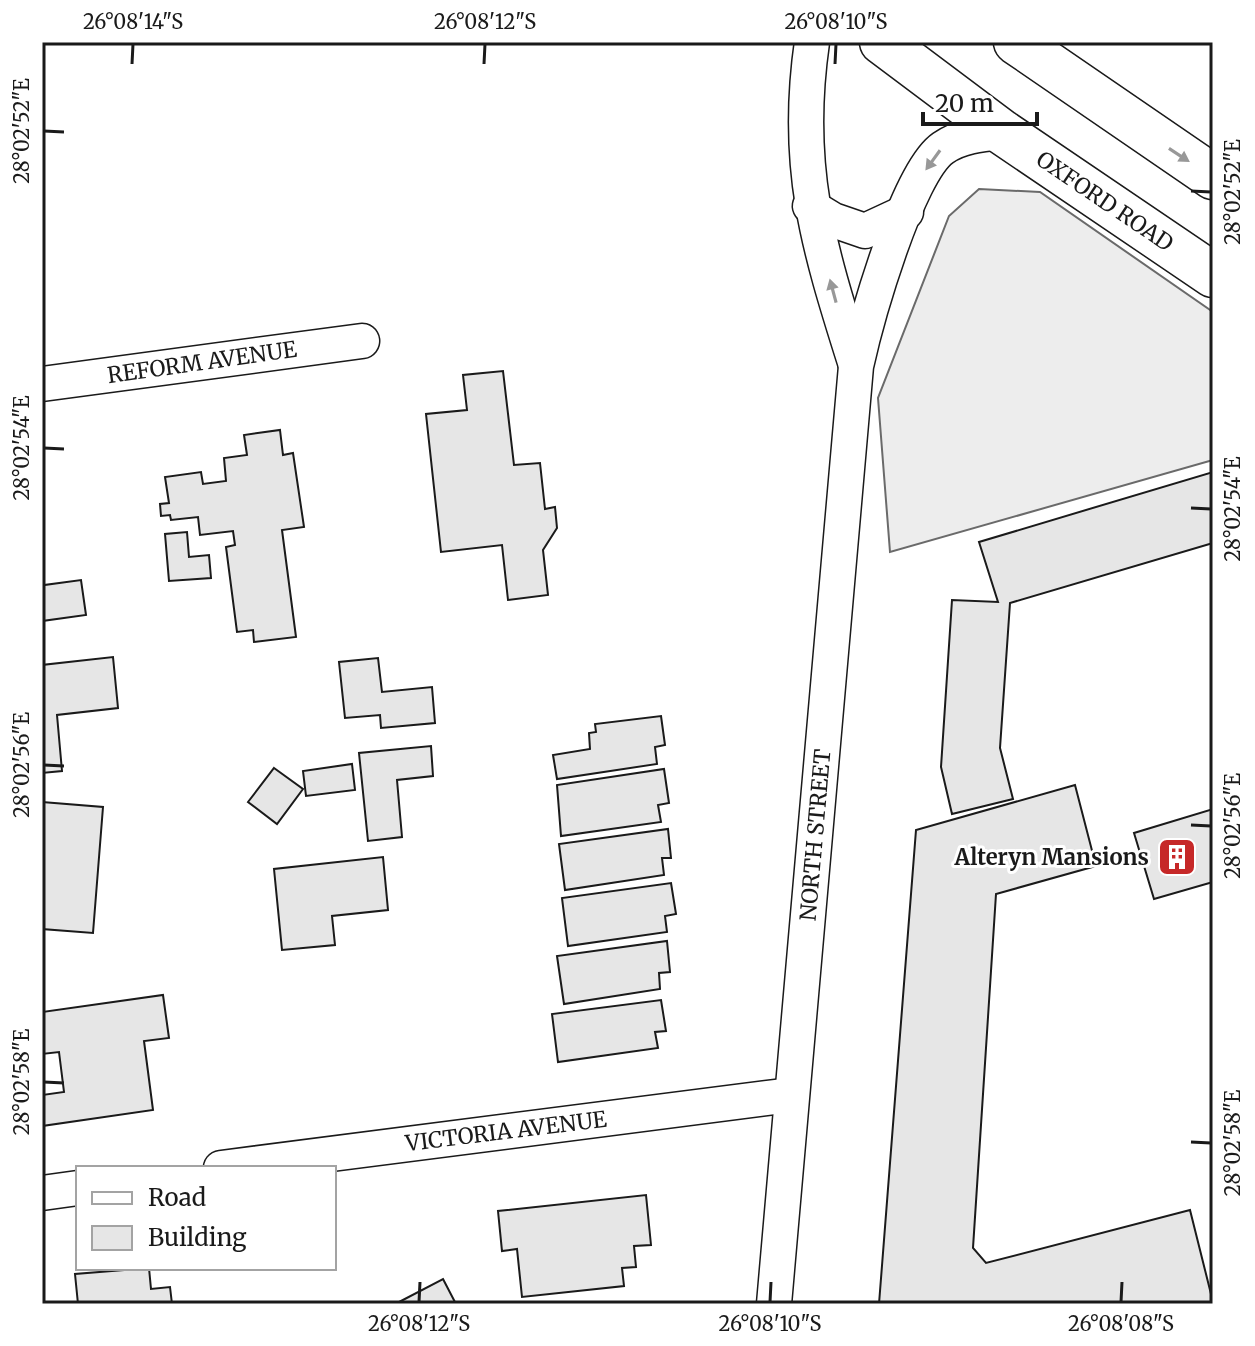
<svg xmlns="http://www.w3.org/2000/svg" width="1255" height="1346" font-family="Merriweather,serif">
	<rect width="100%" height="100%" fill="#fff"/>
	<!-- parking -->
	<polygon fill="#ededed" stroke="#6a6a6a" stroke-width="2" points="979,189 1040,192 1213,312 1213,460 890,552 878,398 949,216"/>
	<!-- building -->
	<g fill="#e6e6e6" stroke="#1a1a1a" stroke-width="2">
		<polygon points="503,371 514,465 540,463 545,509 555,507 557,528 543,550 548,595 508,600 502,545 441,552 426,414 467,410 463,375"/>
		<polygon points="280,430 283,455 293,453 304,527 282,530 296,637 254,642 253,630 237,632 226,547 235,545 233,531 200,535 198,517 171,520 170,515 161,516 160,504 169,503 165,477 201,472 203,484 226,481 224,458 247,455 244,435"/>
		<polygon points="1213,472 1213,543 1010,603 1000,748 1013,799 952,814 941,767 952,600 998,602 979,542"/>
		<polygon points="187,532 189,557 209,555 211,578 169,581 165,534"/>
		<polygon points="42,568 44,585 81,580 86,615 42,621"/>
		<polygon points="113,657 118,708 57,715 62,771 42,773 42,665"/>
		<polygon points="378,658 382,692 432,687 435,723 381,728 380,715 345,718 339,662"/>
		<polygon points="661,716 665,745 655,747 657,764 557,779 553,755 590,749 589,733 596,732 595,724"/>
		<polygon points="431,746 433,776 397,780 402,837 368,841 359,753"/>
		<polygon points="352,764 355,790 306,796 303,771"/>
		<polygon points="274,768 303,789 277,824 248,802"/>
		<polygon points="664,769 669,803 658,805 661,822 561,836 557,785"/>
		<polygon points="1075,785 1096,866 996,894 973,1248 986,1263 1190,1210 1213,1302 879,1304 916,830"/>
		<polygon points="42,802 103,807 93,933 42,929"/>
		<polygon points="1213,809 1213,882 1154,899 1134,833"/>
		<polygon points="668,829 671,858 662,858 664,875 565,890 559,844"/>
		<polygon points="383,857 388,910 332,916 335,945 282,950 274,869"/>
		<polygon points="671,883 676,914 665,916 667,932 568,946 562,898"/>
		<polygon points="667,941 670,972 659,973 660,989 564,1004 557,956"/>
		<polygon points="163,995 169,1038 144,1041 153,1110 42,1126 42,1095 64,1092 59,1052 42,1054 42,1012"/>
		<polygon points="661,1000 666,1031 655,1032 658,1048 558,1062 552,1014"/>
		<polygon points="646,1195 651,1245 634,1246 636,1267 622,1268 624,1286 522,1297 517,1249 502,1251 498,1211"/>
		<polygon points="149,1268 151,1289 170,1287 172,1304 78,1304 75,1274"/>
		<polygon points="443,1279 456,1304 400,1304 399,1302"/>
	</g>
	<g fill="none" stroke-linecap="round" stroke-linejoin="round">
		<!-- street casing -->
		<g stroke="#1a1a1a" stroke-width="37">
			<g id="street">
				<path d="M812,42C794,166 818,245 855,362"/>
				<polyline points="810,206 833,220 865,231 906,212"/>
				<polyline points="42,384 362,341"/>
				<polyline points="221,1168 791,1095"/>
				<polyline points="42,1193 78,1188"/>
				<path d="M774,1304L856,366C866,321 907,173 943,148C960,136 982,134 1002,132"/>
			</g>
		</g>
		<!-- primary casing -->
		<g stroke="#1a1a1a" stroke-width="47">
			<g id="primary">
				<polyline points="882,42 1002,132 1213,275"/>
				<polyline points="1016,42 1213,177"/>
			</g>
		</g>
		<!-- street -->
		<use href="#street" stroke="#fff" stroke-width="34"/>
		<!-- primary -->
		<use href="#primary" stroke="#fff" stroke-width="44"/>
	</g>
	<!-- one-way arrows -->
	<defs><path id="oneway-solid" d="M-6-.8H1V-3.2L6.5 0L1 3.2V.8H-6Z" transform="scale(2)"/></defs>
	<g fill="#989898">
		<use href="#oneway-solid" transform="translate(1179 155) rotate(33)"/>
		<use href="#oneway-solid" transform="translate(933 160) rotate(126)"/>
		<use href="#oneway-solid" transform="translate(833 291) rotate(-105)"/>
	</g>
	<!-- ticks -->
	<path fill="none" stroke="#1a1a1a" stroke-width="3" d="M132,64L133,44M484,64L485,44M835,64L836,44M44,131L64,132M1191,191L1211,192M44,448L64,449M1191,508L1211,509M44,765L64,766M1191,825L1211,826M44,1082L64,1083M1191,1142L1211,1143M419,1302L420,1282M770,1302L771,1282M1121,1302L1122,1282"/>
	<!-- icons -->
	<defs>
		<g id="building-square" transform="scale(2)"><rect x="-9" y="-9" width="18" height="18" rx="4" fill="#c62828" stroke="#fff"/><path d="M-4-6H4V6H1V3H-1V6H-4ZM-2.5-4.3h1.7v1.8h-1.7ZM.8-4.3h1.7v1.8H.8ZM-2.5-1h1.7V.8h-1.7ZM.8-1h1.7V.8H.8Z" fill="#fff"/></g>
	</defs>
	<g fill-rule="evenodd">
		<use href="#building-square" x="1177" y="857"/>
	</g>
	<g text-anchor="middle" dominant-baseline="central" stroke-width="6" stroke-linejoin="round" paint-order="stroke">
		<!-- street labels -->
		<g font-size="22" fill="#1a1a1a" stroke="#fff">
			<text transform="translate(1105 201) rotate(34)">OXFORD ROAD</text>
			<text transform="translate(202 362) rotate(-8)">REFORM AVENUE</text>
			<text transform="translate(815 835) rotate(-85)">NORTH STREET</text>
			<text transform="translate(506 1131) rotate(-7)">VICTORIA AVENUE</text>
		</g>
		<!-- poi labels -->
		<g font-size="22" font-weight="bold" fill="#1a1a1a" stroke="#fff" text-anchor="end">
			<text x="1149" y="857">Alteryn Mansions</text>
		</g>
	</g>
	<!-- border -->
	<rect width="1255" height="1346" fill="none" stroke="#ffffff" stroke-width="88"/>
	<!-- legend -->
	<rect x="76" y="1166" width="260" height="104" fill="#ffffff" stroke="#a3a3a3" stroke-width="2"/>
	<rect x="92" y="1192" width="40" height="12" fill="#ffffff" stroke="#a3a3a3" stroke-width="2"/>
	<text x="148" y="1206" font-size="24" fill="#1a1a1a">Road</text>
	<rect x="92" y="1226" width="40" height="24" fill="#e6e6e6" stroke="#a3a3a3" stroke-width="2"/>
	<text x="148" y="1246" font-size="24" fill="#1a1a1a">Building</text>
	<!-- scale -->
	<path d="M923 112v12h114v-12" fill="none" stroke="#1a1a1a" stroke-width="4"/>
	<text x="935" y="112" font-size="24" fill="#1a1a1a" stroke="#ffffff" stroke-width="6" paint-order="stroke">20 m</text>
	<rect x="44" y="44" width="1167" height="1258" fill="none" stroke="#1a1a1a" stroke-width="3"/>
	<g font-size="20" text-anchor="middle" fill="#1a1a1a">
		<text x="133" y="29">26°08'14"S</text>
		<text x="485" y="29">26°08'12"S</text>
		<text x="836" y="29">26°08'10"S</text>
		<text transform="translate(22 131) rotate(-90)" y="7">28°02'52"E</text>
		<text transform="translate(1233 192) rotate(-90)" y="7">28°02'52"E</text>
		<text transform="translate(22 448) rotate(-90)" y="7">28°02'54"E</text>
		<text transform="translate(1233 509) rotate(-90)" y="7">28°02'54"E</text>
		<text transform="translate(22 765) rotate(-90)" y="7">28°02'56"E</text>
		<text transform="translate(1233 826) rotate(-90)" y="7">28°02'56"E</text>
		<text transform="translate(22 1082) rotate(-90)" y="7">28°02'58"E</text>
		<text transform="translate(1233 1143) rotate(-90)" y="7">28°02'58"E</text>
		<text x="419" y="1331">26°08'12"S</text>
		<text x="770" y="1331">26°08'10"S</text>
		<text x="1121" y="1331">26°08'08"S</text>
	</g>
</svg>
